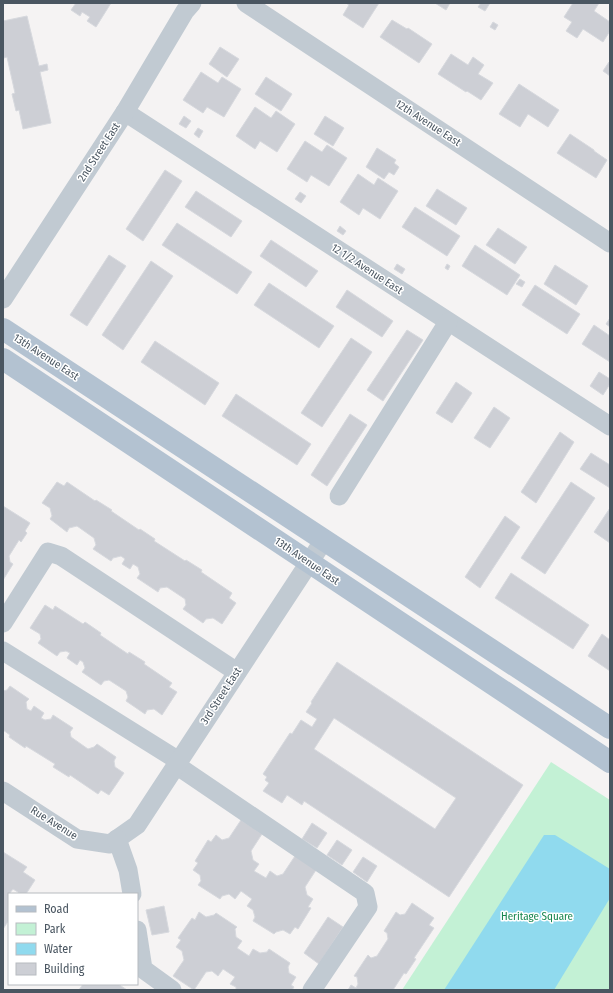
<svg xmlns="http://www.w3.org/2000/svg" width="613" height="993" font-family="'Fira Sans Condensed',sans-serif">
	<rect width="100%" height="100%" fill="#f5f3f3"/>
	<!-- green -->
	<polygon fill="#c3f1d5" points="551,762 610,800 610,990 402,990"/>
	<!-- water -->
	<polygon fill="#90daee" points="544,835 555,835 610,869 610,898 554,990 444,990"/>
	<!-- building -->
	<g fill="#cdcfd5" stroke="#d7d9de" fill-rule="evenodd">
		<polygon points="76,3 111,3 96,27 87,21 90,17 82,12 80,16 71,10"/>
		<polygon points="346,3 379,3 363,28 343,15 349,5"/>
		<polygon points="435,3 450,3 446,10"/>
		<polygon points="481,3 490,3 485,11 478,7"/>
		<polygon points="573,3 599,3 594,11 610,22 610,31 603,42 583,29 577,38 566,31 572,22 564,17"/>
		<polygon points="27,16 39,66 47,64 48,70 40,72 51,123 23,129 19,110 16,111 12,94 15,93 7,57 4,58 3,54 3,21"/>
		<polygon points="392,20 407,29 408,28 432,44 419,63 380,37"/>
		<polygon points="493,22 498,25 495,30 490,27"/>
		<polygon points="220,47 239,59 227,77 209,64"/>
		<polygon points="451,54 468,65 473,57 484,65 478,74 493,83 481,100 467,91 466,92 438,74"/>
		<polygon points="609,62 610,63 610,76 603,71"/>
		<polygon points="201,72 218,83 222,77 241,89 224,117 207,107 203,113 183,100"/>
		<polygon points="266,77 292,94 281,111 255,94"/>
		<polygon points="519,84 559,110 548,127 528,114 520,127 499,114"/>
		<polygon points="255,107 271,118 276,111 295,124 277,152 260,141 255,149 236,136"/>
		<polygon points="184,116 191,121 186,128 179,124"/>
		<polygon points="325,116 344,128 333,146 314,134"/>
		<polygon points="198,128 203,131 199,138 194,134"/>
		<polygon points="570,134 594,150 594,151 607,160 596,178 557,153"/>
		<polygon points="305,141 322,152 327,145 347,158 329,186 311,175 307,182 287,169"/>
		<polygon points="377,148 396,160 394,163 399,167 394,175 389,172 384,179 366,167"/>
		<polygon points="165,170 182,181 143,241 126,229"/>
		<polygon points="358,174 374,185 378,178 398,191 380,219 363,208 359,215 340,202"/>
		<polygon points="437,189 467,208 456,225 426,206"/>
		<polygon points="196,191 242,221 231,237 185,207"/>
		<polygon points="300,192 306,196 301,203 295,199"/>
		<polygon points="415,207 460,236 447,256 402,227"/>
		<polygon points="177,223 252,272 237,294 162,245"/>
		<polygon points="340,226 346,231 343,235 337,231"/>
		<polygon points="498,228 527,247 515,264 486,245"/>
		<polygon points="271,240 318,271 306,287 260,256"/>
		<polygon points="475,245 520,275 507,295 462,266"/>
		<polygon points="109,255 126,266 87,326 70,315"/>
		<polygon points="151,261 173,276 123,350 102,335"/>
		<polygon points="397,264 405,269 402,274 394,269"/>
		<polygon points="447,264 450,266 448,270 445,268"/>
		<polygon points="555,265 588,286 576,305 544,284"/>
		<polygon points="520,279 525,282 522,287 516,284"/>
		<polygon points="269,283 334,326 319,348 254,305"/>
		<polygon points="535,285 580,314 567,334 522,305"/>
		<polygon points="347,290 393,321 382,337 336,307"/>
		<polygon points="610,318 610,327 606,324"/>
		<polygon points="594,325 610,336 610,362 582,344"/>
		<polygon points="407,330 423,340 383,401 367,390"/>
		<polygon points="351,338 372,352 322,427 301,413"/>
		<polygon points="155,341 219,383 205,405 141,362"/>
		<polygon points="599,372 610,379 610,384 603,395 590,386"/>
		<polygon points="456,382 472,393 452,423 436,413"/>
		<polygon points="236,394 311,444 297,465 222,416"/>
		<polygon points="494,407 510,418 490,448 474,438"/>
		<polygon points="350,414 367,425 327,486 311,475"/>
		<polygon points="560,432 574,442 536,503 521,492"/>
		<polygon points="591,453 610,465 610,488 580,469"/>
		<polygon points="57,482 64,486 67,482 95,501 96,500 112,510 111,511 139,530 140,529 155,539 154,541 185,561 186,560 202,570 201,572 232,593 229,598 236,603 222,624 213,618 206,619 203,623 183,609 186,605 185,599 167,587 160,588 158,592 137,578 140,574 138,567 133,564 130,569 122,564 125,559 121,556 113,558 111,561 93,549 96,545 94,538 77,526 69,528 67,532 50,519 52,516 50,508 42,503"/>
		<polygon points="571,482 595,498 545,574 521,558"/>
		<polygon points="3,506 30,523 25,531 27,533 21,542 19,540 9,556 10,562 13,564 3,580"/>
		<polygon points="610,508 610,543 594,532"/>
		<polygon points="505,516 520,527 480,588 465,577"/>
		<polygon points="511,573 589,625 573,649 495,598"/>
		<polygon points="45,605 53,610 55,606 83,624 85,622 101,633 100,635 128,654 129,652 145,662 144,664 172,683 169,687 177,692 162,715 154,709 147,710 145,714 126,701 128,697 126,691 109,680 104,681 101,685 82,672 85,668 83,662 80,660 77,665 67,658 70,653 66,651 60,652 57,656 38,643 41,639 40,634 30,628"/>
		<polygon points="602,634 610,640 610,671 588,656"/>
		<path d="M337,662L523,785L449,897L304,801L302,805L287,795L282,803L263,791L269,783L265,780L267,777L263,774L290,733L292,734L301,720L312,727L317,719L306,712L312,703L311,702ZM334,718L456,798L435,829L314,749Z"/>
		<polygon points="10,686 29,699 26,702 27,709 31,711 34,706 44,713 41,718 45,720 51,719 53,715 73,728 70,732 71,737 88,749 94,747 97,744 116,757 114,761 115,767 124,773 109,795 101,790 98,794 70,775 69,777 53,767 55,764 26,746 25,748 9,737 10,735 3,730 3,691 7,690"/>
		<polygon points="241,820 262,834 251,851 253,860 259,864 254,871 266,878 270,871 277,876 283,874 295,856 316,870 305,887 307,895 313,899 308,907 311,908 298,929 295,927 290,934 283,930 276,932 274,934 253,921 255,917 253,910 247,906 252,899 241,891 235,899 229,894 222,896 220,899 198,885 201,881 200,875 193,870 198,863 195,861 208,840 211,842 216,835 222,840 229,838"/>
		<polygon points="312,823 327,833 317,848 302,839"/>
		<polygon points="337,840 352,850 342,865 327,855"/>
		<polygon points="3,852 27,867 23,872 35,880 26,894 21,894 13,889 9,894 9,920 3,929"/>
		<polygon points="363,857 377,866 367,882 353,872"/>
		<polygon points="412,903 434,918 429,925 434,928 414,958 416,959 406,974 404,973 393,990 348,990 351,985 356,988 358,984 357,977 354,976 368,955 371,958 377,956 388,939 387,933 384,931 396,912 400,915 405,914"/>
		<polygon points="164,906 169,932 152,935 146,910"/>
		<polygon points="199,912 206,917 214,915 216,913 237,927 235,929 236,937 242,941 237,948 249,956 253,949 260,953 267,952 269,949 290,963 288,967 289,973 296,977 291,985 294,987 292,990 236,990 236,987 230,984 235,977 223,969 218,976 212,971 206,972 194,990 173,976 184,960 182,951 176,947 181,940 178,938 192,918 195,920"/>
		<polygon points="328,917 343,927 319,964 304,953"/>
		<polygon points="83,984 118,984 127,990 79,990"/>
	</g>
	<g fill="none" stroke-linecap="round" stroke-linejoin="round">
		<!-- minor -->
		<g stroke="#c1cad2" stroke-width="19">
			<polyline points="246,3 610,243"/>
			<polyline points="125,112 610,426"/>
			<polyline points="3,299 125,112 185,11 192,3"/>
			<polyline points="339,496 448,322"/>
			<polyline points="3,623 48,552 61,556 237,672"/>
			<polyline points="3,651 179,761"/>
			<polyline points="176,765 365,893 368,907 312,990"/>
			<polyline points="3,791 77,839 110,844 137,825 324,540"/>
			<polyline points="117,839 128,870 132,894"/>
			<polyline points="137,930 143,969 172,990"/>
		</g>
		<!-- major -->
		<g stroke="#b3c2d1" stroke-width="22">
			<polyline points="3,329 610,728"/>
			<polyline points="3,359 610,762"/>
		</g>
	</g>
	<g text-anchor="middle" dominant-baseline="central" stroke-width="3" stroke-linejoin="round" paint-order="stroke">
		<!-- street labels -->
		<g font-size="11" fill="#4a5661" stroke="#fff">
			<text transform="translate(428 123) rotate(33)">12th Avenue East</text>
			<text transform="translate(99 152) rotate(-57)">2nd Street East</text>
			<text transform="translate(367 269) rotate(33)">12 1/2 Avenue East</text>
			<text transform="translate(46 357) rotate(33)">13th Avenue East</text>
			<text transform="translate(307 561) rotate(34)">13th Avenue East</text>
			<text transform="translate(221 696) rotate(-57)">3rd Street East</text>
			<text transform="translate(54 823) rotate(32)">Rue Avenue</text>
		</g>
		<!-- park labels -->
		<g font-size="11" fill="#17864f" stroke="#fff">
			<text x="537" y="916">Heritage Square</text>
		</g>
	</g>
	<!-- border -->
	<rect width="613" height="993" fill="none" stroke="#4a5661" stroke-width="8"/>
	<!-- legend -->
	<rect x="8" y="893" width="130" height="92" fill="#ffffff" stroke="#b7bbc0"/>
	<rect x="16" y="906" width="20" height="6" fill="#b3c2d1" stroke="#b7bbc0"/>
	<text x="44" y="913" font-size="12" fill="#4a5661">Road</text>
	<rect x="16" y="923" width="20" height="12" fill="#c3f1d5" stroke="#b7bbc0"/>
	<text x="44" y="933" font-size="12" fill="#4a5661">Park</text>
	<rect x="16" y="943" width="20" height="12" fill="#90daee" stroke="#b7bbc0"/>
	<text x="44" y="953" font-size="12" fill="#4a5661">Water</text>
	<rect x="16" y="963" width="20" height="12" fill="#cdcfd5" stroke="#b7bbc0"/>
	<text x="44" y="973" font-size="12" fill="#4a5661">Building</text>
</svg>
